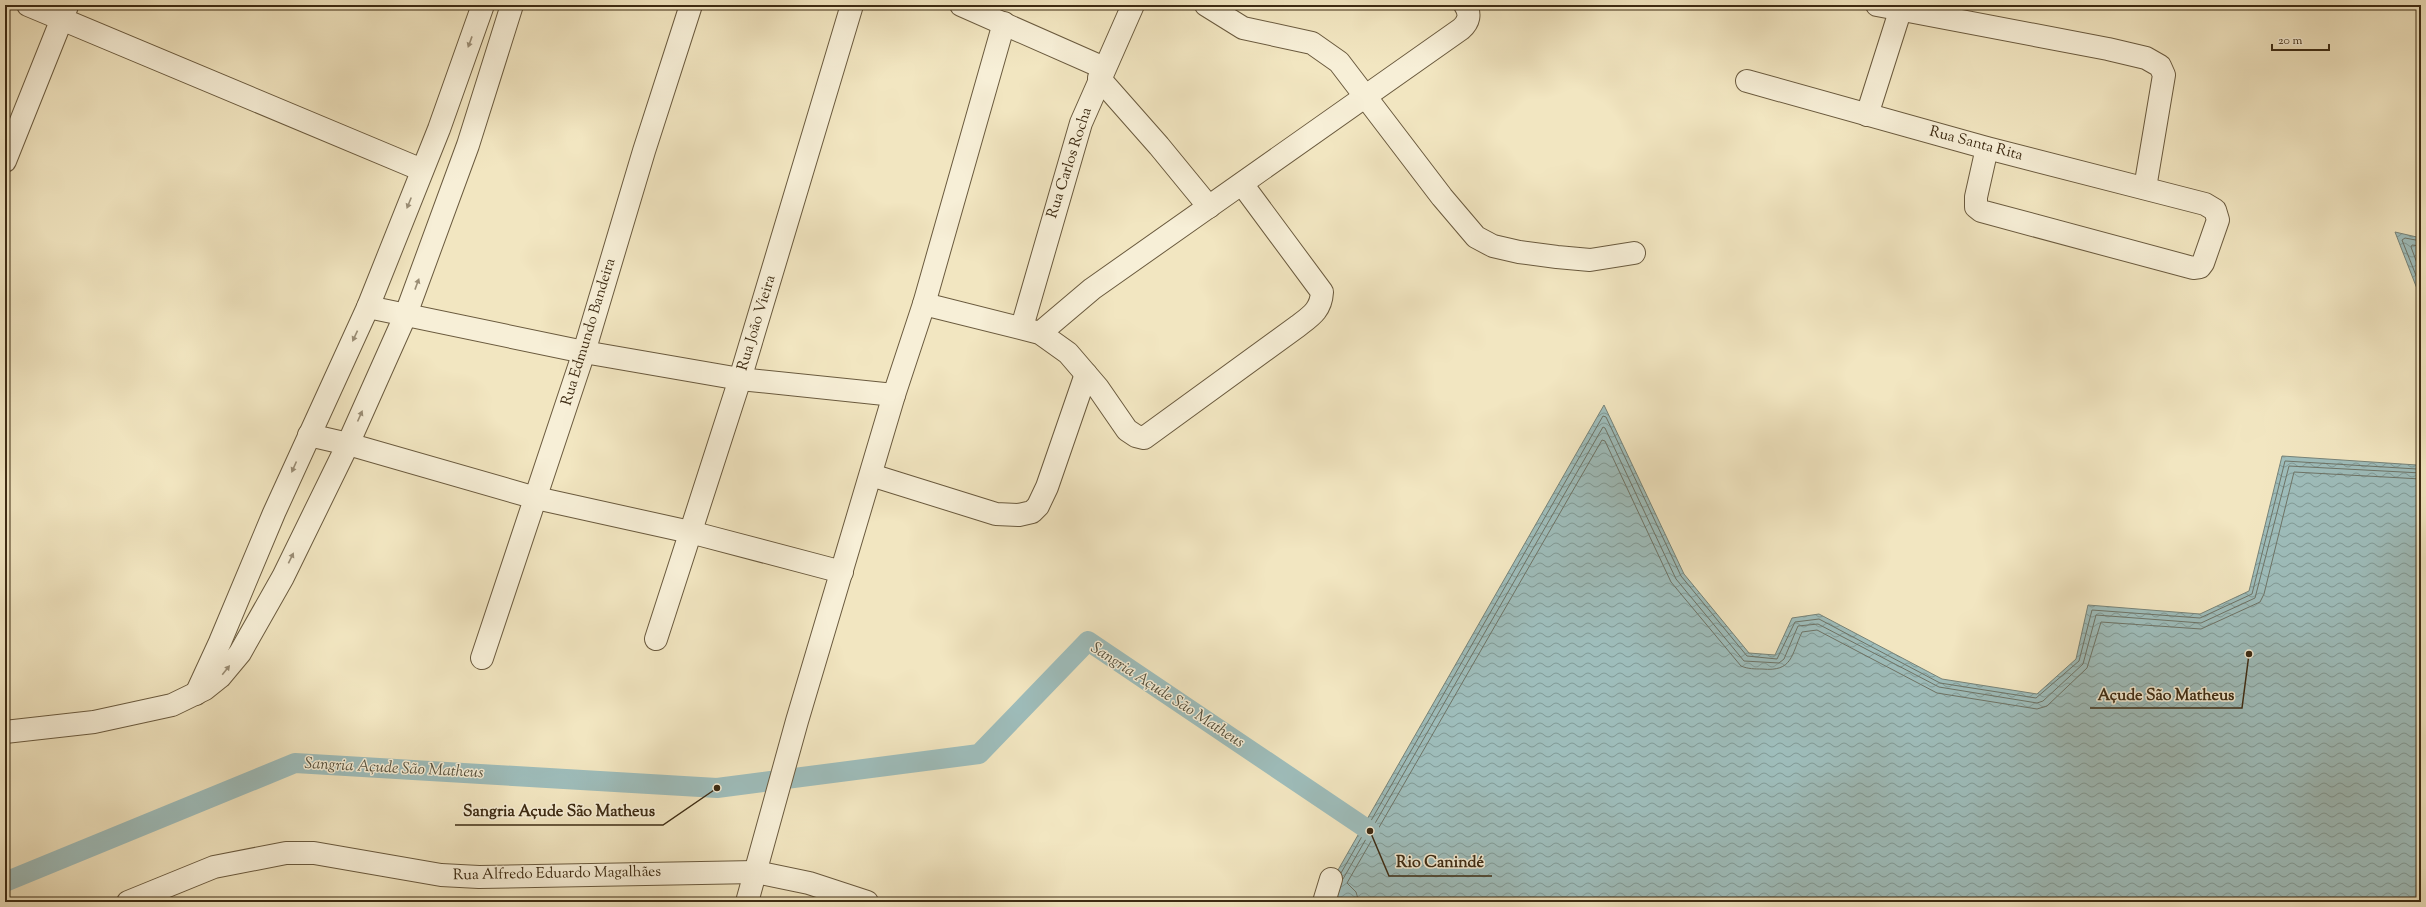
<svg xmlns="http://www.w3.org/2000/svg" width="2426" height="907" font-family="'Sorts Mill Goudy',serif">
	<defs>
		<pattern id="water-waves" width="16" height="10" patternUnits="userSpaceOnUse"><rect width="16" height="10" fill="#9ebdbb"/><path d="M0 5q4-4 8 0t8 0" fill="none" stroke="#829a97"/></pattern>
	</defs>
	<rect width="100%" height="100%" fill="#f2e6c1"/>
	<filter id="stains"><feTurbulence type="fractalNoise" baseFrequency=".005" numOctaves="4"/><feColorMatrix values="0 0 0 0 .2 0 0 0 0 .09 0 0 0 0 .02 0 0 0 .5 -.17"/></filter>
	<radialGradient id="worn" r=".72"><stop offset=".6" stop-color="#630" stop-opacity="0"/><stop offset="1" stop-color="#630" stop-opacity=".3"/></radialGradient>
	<!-- water -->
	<g fill="url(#water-waves)" stroke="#778378">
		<polygon points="2395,232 2421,238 2421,299"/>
		<polygon points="1604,405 1684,574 1749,653 1775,655 1792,618 1819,614 1942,679 2037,694 2076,659 2088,605 2200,614 2249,591 2282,456 2417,465 2421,462 2421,902 1347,902 1327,892 1334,877"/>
	</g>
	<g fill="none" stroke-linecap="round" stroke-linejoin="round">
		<!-- shore -->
		<g stroke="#6e7467" stroke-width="1">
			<polyline points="2421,241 2405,238 2402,240 2421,288"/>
			<polyline points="2421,246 2412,245 2411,247 2421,274"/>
			<polyline points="1341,873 1603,416 1606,417 1681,576 1747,656 1777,659 1795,622 1819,619 1940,683 2036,698 2079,661 2092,610 2200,618 2252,594 2285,461 2417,469 2421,467"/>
			<polyline points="1343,879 1603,427 1605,428 1676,579 1744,661 1779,663 1784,659 1798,626 1818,624 1939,687 2037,703 2043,701 2083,664 2096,615 2201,623 2255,598 2289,466 2421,473"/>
			<path d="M1359,902L1356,892L1347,883L1602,440L1605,441L1671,582L1741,666C1748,669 1755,669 1762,669C1793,672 1791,655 1802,632L1817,630L1937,693L2037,709L2047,706L2087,668L2101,622L2201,629L2260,602L2264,594L2294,472L2421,479"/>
		</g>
		<!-- canal -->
		<polyline stroke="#9ebdbb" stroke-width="20" points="5,882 295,763 717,788 979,754 1088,641 1370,831"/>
		<!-- minor casing -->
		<g stroke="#6a5a3e" stroke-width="24">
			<g id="minor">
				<polyline points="28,5 422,170"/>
				<polyline points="961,5 1104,68"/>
				<polyline points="1206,5 1243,28 1312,43 1339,62 1442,197 1476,237 1493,246 1519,252 1557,257 1590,260 1634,253"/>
				<polyline points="1877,5 2108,49 2146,58 2160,66 2164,75 2145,188"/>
				<polyline points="1099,78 1159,146 1209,207"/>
				<polyline points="1747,81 1987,148 2205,204 2215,210 2218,220 2203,263 2200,267 2193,268 1981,211 1976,207 1976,197 1987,148"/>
				<polyline points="1867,115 1902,5"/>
				<polyline points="5,161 67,6"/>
				<path d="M924,304L1040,333L1068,353L1098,388L1127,430L1136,436L1144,438L1298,326C1311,316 1321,310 1322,292L1242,184"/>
				<polyline points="368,307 584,352 740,379 894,395"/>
				<polyline points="1022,327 1081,123 1133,5"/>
				<path d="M1040,333L1092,289L1461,29C1469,22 1471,14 1465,5"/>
				<polyline points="309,435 348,444 536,498 690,532 842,572"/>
				<polyline points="871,475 996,514 1019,515 1032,512 1038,506 1047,487 1086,374"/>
				<polyline points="656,639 740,379 852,5"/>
				<polyline points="482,658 584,352 644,151 691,5"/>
				<polyline points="196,694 220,642 274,513 368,307 439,129 483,5"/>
				<polyline points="5,732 94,722 172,705 205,689 220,677 240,653 283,577 348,444 406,314 468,145 512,5"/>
				<polyline points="128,902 214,867 286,853 314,853 441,875 479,877 756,872 809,883 867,902"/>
				<polyline points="747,902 797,721 894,395 924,304 1004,23"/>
				<polyline points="1324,902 1331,879"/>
			</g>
		</g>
		<!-- minor -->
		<use href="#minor" stroke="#f7efd7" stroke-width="22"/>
	</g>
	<!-- one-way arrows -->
	<defs><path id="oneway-solid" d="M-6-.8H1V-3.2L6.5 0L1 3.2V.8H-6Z"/></defs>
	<g fill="#9a8d75">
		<use href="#oneway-solid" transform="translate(470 42) rotate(110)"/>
		<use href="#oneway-solid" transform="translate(409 203) rotate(112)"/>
		<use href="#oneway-solid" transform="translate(417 284) rotate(-70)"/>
		<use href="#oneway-solid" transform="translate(355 336) rotate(115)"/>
		<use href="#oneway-solid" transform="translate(360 416) rotate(-66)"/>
		<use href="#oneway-solid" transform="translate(294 467) rotate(114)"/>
		<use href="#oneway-solid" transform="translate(291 558) rotate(-64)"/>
		<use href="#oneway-solid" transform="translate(226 670) rotate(-51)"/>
	</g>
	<g text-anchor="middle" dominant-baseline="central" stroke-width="3" stroke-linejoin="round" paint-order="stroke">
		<!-- street labels -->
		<g font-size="15" fill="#3d2b13" stroke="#f7efd7">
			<text transform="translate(1976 144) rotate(15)">Rua Santa Rita</text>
			<text transform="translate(1070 163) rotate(-72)">Rua Carlos Rocha</text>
			<text transform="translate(757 323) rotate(-73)">Rua João Vieira</text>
			<text transform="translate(589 332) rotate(-73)">Rua Edmundo Bandeira</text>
			<text transform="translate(557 874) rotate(-1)">Rua Alfredo Eduardo Magalhães</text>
		</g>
		<!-- water labels -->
		<g font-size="16" font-style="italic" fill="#55503d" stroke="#f7efd7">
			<text transform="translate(1167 696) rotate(33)">Sangria Açude São Matheus</text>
			<text transform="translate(394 769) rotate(3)">Sangria Açude São Matheus</text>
		</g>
	</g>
	<!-- callouts -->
	<path fill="none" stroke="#3d2b13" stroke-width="1.5" d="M2249 654L2242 708H2090M717 788L663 825H455M1370 831L1389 876H1492"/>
	<g fill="#3d2b13" stroke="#f7efd7" stroke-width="1.5">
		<circle cx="2249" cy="654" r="4"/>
		<circle cx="717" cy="788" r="4"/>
		<circle cx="1370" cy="831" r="4"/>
	</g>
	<g font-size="16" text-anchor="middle" font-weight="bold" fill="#3d2b13" stroke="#f7efd7" stroke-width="3" stroke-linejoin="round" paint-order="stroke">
		<text x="2166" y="700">Açude São Matheus</text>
		<text x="559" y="816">Sangria Açude São Matheus</text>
		<text x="1440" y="867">Rio Canindé</text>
	</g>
	<!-- margin -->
	<rect width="2426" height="907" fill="none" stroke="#f2e6c1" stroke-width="20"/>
	<rect x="6" y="6" width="2414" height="895" fill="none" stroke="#3d2b13" stroke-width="2"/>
	<rect x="10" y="10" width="2406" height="887" fill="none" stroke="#3d2b13"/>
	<!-- scale -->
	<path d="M2272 44v6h57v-6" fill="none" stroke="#3d2b13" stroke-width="2"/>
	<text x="2278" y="44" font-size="12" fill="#3d2b13" stroke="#f7efd7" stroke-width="3" paint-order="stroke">20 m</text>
	<rect width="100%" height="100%" filter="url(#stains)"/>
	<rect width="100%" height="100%" fill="url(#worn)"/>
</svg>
